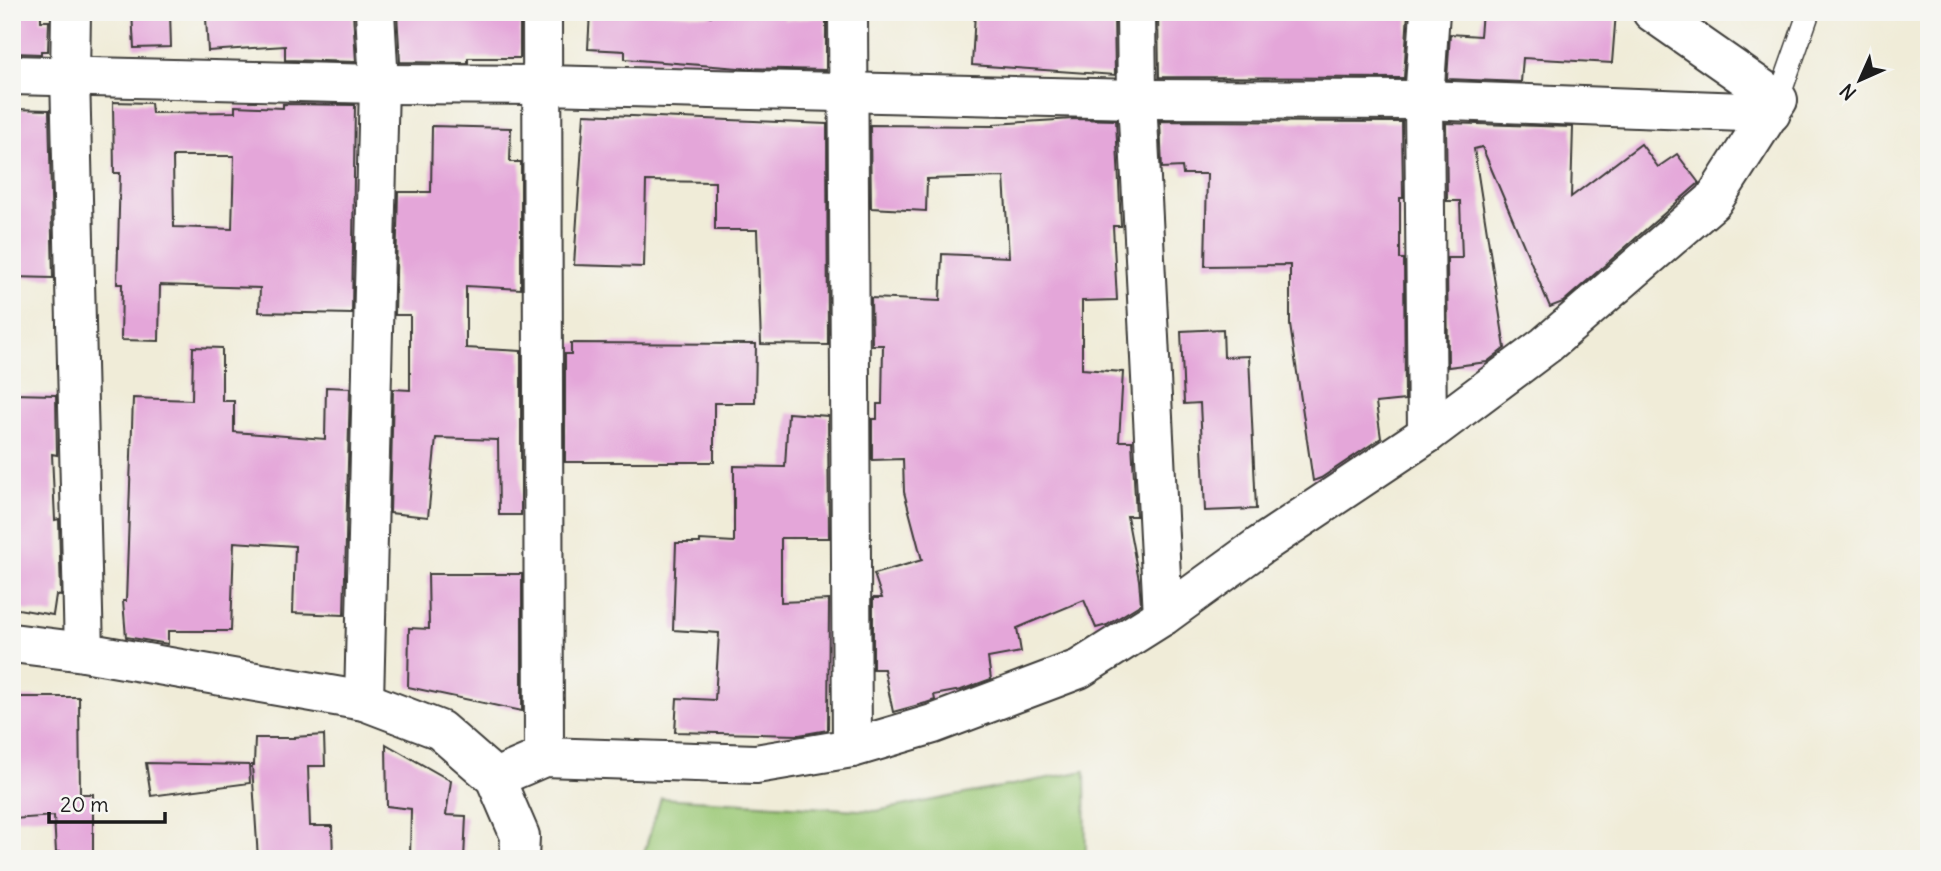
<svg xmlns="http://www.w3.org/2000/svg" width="1941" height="871" font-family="Delius,sans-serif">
	<rect width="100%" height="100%" fill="#f6f6f2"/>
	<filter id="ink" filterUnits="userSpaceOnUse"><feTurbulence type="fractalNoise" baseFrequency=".0143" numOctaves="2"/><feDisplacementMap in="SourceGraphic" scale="14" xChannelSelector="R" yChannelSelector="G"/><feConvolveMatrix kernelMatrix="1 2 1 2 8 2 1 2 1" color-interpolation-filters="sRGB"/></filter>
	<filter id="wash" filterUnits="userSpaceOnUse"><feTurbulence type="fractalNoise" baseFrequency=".00686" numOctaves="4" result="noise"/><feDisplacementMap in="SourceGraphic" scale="28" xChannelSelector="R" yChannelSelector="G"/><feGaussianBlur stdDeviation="1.57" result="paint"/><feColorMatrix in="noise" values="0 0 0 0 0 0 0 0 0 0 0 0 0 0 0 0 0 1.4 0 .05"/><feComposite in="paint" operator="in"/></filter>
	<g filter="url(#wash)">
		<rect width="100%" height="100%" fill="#f0ecd8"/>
		<!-- green -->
		<polygon fill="#9cc977" stroke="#5c724a" stroke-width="2" points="1085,771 1086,859 642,859 661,798 876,811"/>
		<g id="blocks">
			<!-- building -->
			<g fill="#e4a6d9" fill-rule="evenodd">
				<polygon points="12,12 41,12 41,21 49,21 48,51 41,51 41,54 12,53"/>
				<polygon points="132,12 170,12 171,47 134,48"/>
				<polygon points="300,12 353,13 356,62 285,60 285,46 208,51 206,18"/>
				<polygon points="405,12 520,12 520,58 468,58 468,63 400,62 397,14 405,15"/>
				<polygon points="590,12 657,12 711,16 711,12 784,12 785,20 826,17 826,70 739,68 625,59 625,51 588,49"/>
				<polygon points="1005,12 1114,12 1115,75 972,65 975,13 1005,15"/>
				<polygon points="1158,12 1408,12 1404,78 1159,77"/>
				<polygon points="1482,12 1616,12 1612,63 1523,58 1521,82 1447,79 1450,34 1480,36"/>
				<path d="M113,102L151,103L152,113L235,112V106L283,108V104L355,105L352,314L259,312L260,288L160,285L159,341L121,340L122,284H117L120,173H114ZM173,156H234L232,229L174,227Z"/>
				<polygon points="12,109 49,110 53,278 12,277"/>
				<polygon points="584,114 827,124 828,345 761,344 757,230 715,230 715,182 646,181 644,267 574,265"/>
				<polygon points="1073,119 1116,120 1121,226 1113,226 1117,300 1082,301 1082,369 1123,372 1119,441 1132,441 1136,516 1127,516 1139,580 1141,604 1107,625 1096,628 1084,600 1017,628 1021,652 988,658 991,679 961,690 934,695 935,700 926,703 893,712 884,669 873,669 873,598 882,598 874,574 922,560 904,492 903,459 872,460 872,419 877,419 877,404 882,404 883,345 872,345 871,298 940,301 942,254 1009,257 1004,177 927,179 926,211 871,208 870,125 994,126 994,124"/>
				<polygon points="1160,121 1402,122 1403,198 1400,198 1400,259 1404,259 1405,400 1376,403 1381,438 1321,478 1313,481 1290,325 1290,265 1205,266 1207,174 1183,174 1182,167 1162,168"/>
				<polygon points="1446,123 1573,127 1571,197 1641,144 1658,167 1677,154 1699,183 1563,302 1550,307 1482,147 1474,149 1505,348 1487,362 1448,367 1447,258 1462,258 1460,201 1447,201"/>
				<polygon points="432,126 511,128 510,162 521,162 521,289 466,286 466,348 521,351 521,515 499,515 498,440 436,438 428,517 390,513 393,389 410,390 410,315 395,315 398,192 431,192"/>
				<polygon points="1223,329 1224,357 1249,356 1256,509 1205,511 1200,403 1184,404 1181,331"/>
				<polygon points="571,343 756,344 755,403 714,403 714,462 565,462 565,354 571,354"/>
				<polygon points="193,347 222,348 222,401 234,401 234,432 325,439 326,387 350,388 344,615 293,613 295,546 234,542 231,631 168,631 168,644 126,637 123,601 126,601 133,398 192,400"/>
				<polygon points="12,394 56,395 57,455 52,454 55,520 59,519 61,596 56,595 53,615 12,608"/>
				<polygon points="788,413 828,416 829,538 781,538 781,602 829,600 828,730 799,735 675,732 677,698 715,700 719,633 673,630 676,543 700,543 700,540 734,542 734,466 785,467"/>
				<polygon points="428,574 522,574 522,711 408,687 409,628 429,629"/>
				<polygon points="12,697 79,697 80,794 93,794 93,852 56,852 54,816 13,819"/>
				<polygon points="324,735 325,766 308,766 310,826 332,826 333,859 258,859 252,765 254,765 255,738 294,738 294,737"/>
				<polygon points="386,744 451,781 446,815 466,816 464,859 410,859 411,809 387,806"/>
				<polygon points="146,763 249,765 250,783 151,796"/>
			</g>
		</g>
	</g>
	<g filter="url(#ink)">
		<use href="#blocks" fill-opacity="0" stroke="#3c3b38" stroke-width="2"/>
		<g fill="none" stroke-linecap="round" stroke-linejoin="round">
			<!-- service casing -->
			<g stroke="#3c3b38" stroke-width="24">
				<polyline id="service" points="1778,100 1809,12"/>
			</g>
			<!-- minor casing -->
			<g stroke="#3c3b38" stroke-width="42">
				<g id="minor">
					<polyline points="71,12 70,75 84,652"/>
					<polyline points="542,12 544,757"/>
					<polyline points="848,12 852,748"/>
					<polyline points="1136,12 1137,99 1163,616"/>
					<polyline points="12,75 379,84 544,85 1137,99 1424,100 1771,113"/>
					<polyline points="1427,434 1424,100 1430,12"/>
					<polyline points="364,701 379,84 375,12"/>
					<polyline points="495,778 544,757 756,764 852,748 933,724 1079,669 1163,616 1261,545 1427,434 1546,345 1713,201 1778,100 1652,12"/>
				</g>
			</g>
			<!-- tertiary casing -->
			<g stroke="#3c3b38" stroke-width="42">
				<polyline id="tertiary" points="12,643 84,652 364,701 440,730 495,778 520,836 519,859"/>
			</g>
			<!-- service -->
			<use href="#service" stroke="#fff" stroke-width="21"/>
			<!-- minor -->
			<use href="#minor" stroke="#fff" stroke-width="38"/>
			<!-- tertiary -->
			<use href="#tertiary" stroke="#fff" stroke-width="38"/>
		</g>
	</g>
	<!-- margin -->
	<rect width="1941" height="871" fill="none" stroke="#f6f6f2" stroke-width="42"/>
	<!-- north arrow -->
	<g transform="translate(1860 80) rotate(225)" stroke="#f6f6f2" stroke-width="5" paint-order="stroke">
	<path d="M0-5L12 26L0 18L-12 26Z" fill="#1c1c1c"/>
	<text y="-10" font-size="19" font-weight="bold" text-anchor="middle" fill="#1c1c1c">N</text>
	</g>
	<!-- scale -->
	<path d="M49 812v10h116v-10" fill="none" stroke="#1c1c1c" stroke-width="3.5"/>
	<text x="60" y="812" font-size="21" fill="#1c1c1c" stroke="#f6f6f2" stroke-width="5" paint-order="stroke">20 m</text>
</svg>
